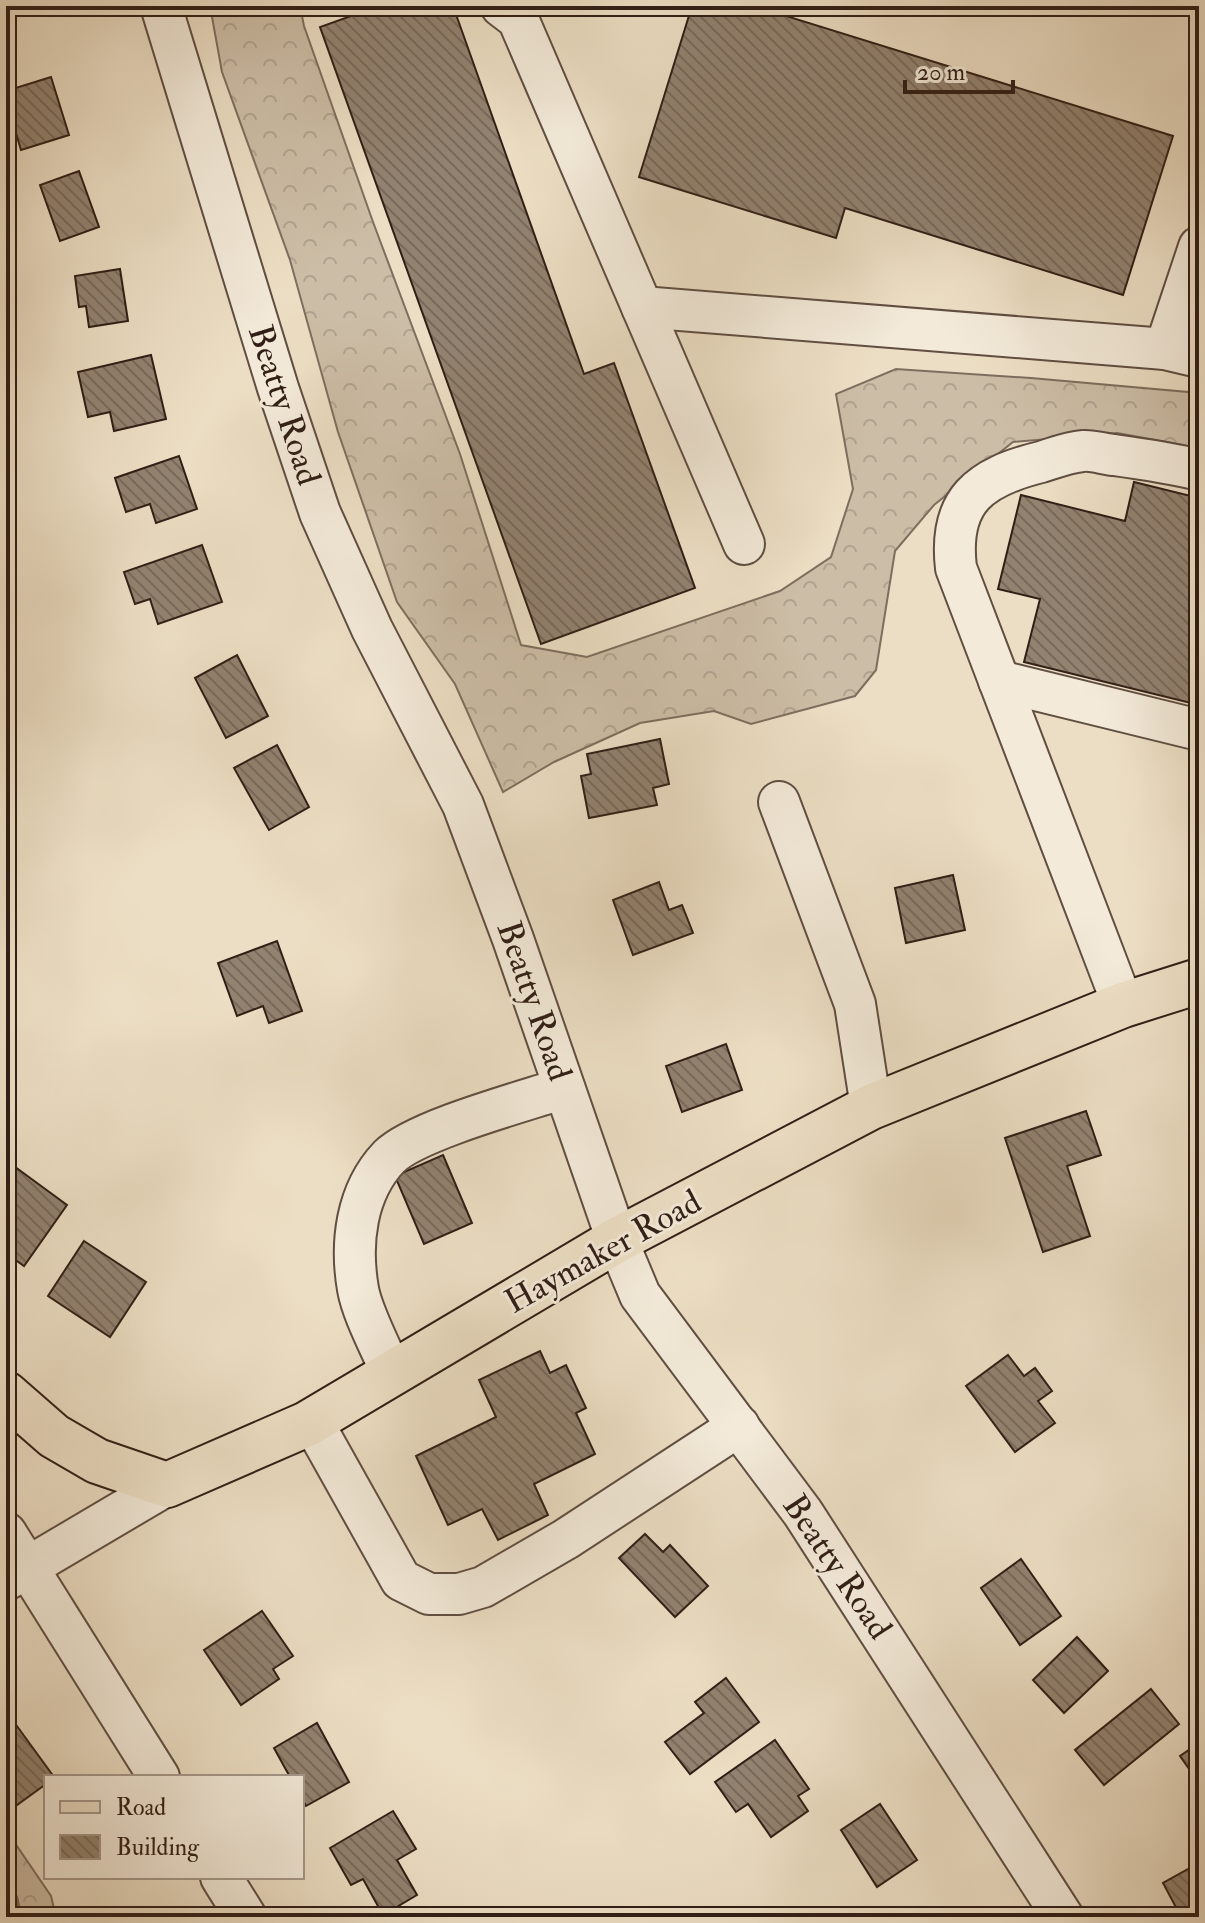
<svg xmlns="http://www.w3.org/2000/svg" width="1205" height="1923" font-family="'IM FELL Double Pica',serif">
	<defs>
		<pattern id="forest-crowns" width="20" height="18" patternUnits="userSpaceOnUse" patternTransform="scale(2)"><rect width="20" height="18" fill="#ccbda6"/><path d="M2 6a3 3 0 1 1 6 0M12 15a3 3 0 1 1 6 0" fill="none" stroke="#b0a28e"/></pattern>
		<pattern id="building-back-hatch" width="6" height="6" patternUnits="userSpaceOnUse" patternTransform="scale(2)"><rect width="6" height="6" fill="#928270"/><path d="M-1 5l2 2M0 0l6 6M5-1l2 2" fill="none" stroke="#786a5b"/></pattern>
	</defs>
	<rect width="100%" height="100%" fill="#ecdec4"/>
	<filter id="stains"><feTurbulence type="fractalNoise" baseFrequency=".0025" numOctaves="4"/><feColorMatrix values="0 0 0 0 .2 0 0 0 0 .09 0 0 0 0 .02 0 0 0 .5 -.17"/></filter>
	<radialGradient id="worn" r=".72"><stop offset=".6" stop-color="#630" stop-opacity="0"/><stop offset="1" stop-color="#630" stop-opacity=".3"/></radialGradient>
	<!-- forest -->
	<g fill="url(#forest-crowns)" stroke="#7e6e5e" stroke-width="2">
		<polygon points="210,6 300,6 304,26 373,222 460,454 521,645 587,657 780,591 831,557 853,489 836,394 896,369 1031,378 1199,393 1199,448 1117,433 1013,442 934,505 895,551 876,670 855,696 751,724 714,711 640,723 554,762 503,792 455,684 397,602 338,432 290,260 222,72"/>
		<polygon points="6,1830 51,1896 56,1917 6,1917"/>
	</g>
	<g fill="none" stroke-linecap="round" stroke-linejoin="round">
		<!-- stream -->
		<polyline stroke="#7b6a5b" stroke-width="11" points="6,1888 13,1899 17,1917"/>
	</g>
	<!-- building -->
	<g fill="url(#building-back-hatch)" stroke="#311e16" stroke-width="2">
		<polygon points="379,6 453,6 584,374 614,363 695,588 541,644 320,27"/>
		<polygon points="692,6 754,6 1173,136 1123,295 845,208 836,238 639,177"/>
		<polygon points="51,77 69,135 21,150 12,120 6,122 6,91"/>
		<polygon points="79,171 99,227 60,241 40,185"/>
		<polygon points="120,269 128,321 89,327 86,306 79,307 75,276"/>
		<polygon points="151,355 166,419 114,431 110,412 88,417 78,372"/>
		<polygon points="179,456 197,509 156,523 150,504 126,512 115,478"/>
		<polygon points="1134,482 1199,498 1199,705 1024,662 1040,599 998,589 1021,495 1125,521"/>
		<polygon points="202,545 222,602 158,624 150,599 135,604 124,572"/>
		<polygon points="237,655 268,716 226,738 195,678"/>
		<polygon points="660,739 669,784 653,788 657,805 589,818 581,776 591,774 587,754"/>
		<polygon points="277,745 309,807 269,830 234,768"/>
		<polygon points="953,875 965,930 906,943 895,888"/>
		<polygon points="659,882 669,910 682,905 693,933 633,955 613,900"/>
		<polygon points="277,941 302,1011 269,1023 263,1006 237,1016 218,963"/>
		<polygon points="726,1044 742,1090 682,1112 666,1066"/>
		<polygon points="1086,1111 1101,1155 1067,1166 1090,1236 1043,1252 1005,1138"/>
		<polygon points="443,1155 472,1223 424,1244 395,1176"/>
		<polygon points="7,1161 67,1205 24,1266 6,1253"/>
		<polygon points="84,1241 146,1282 110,1337 48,1296"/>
		<polygon points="540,1351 550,1373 566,1365 586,1408 576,1413 595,1454 534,1484 548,1515 498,1540 482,1509 448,1525 416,1456 496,1417 479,1380"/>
		<polygon points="1008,1355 1024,1376 1035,1368 1052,1391 1038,1401 1055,1423 1015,1452 966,1386"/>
		<polygon points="645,1534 663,1552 670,1545 708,1586 675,1617 619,1558"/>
		<polygon points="1021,1559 1061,1616 1020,1645 981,1588"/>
		<polygon points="262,1611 293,1656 273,1669 279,1679 241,1705 204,1650"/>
		<polygon points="1077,1637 1108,1671 1064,1713 1033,1680"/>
		<polygon points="726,1678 759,1722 690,1774 665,1742 704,1713 695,1702"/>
		<polygon points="1151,1689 1179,1724 1104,1785 1075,1750"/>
		<polygon points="6,1711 54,1777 46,1777 46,1784 17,1805 6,1790"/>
		<polygon points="317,1723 349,1782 306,1806 302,1799 302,1777 290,1777 274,1748"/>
		<polygon points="775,1740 809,1789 798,1796 808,1811 771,1837 748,1804 736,1812 715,1782"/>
		<polygon points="1199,1743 1199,1783 1180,1756"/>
		<polygon points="880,1804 917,1860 877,1887 841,1830"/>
		<polygon points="393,1811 416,1849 397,1860 417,1895 383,1915 363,1879 351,1885 330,1848"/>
		<polygon points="1199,1863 1199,1917 1191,1917 1186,1908 1179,1913 1163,1883"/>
	</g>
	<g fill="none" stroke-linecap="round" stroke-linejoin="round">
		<!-- minor casing -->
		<g stroke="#604e42" stroke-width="44">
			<g id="minor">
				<polyline points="161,6 278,388 320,513 372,629 463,805 513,939 617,1240 640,1295 803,1513 1063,1917"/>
				<polyline points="501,6 518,19 744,544"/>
				<polyline points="642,307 1165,349 1199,357"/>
				<polyline points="1165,349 1199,247"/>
				<polyline points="999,681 1199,730"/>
				<polyline points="779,802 855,1004 871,1107"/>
				<path d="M1123,1005L956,568C948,500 980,477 1041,462C1054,458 1069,452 1083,451C1092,450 1104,454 1114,455C1143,459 1171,463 1199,470"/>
				<path d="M392,1374C382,1350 362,1313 358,1289C350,1243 356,1192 389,1157C416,1130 525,1101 564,1088"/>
				<polyline points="312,1421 401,1580 429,1594 459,1594 483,1587 566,1539 739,1426"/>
				<polyline points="6,1533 159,1777"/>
				<polyline points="6,1580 167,1485"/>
				<polyline points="221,1877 246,1917"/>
			</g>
		</g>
		<!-- major casing -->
		<g stroke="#311e16" stroke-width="48">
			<polyline id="major" points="6,1394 54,1436 97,1461 167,1485 307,1424 617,1240 871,1107 1123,1005 1199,981"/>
		</g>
		<!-- minor -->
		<use href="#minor" stroke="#f3ead9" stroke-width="40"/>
		<!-- major -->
		<use href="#major" stroke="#ecdec4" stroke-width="44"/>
	</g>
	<g text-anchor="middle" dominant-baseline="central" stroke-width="6" stroke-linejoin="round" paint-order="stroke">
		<!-- street labels -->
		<g font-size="34" fill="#311e16" stroke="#f3ead9">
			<text transform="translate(284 405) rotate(72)">Beatty Road</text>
			<text transform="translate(534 1001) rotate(71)">Beatty Road</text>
			<text transform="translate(603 1252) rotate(-29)">Haymaker Road</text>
			<text transform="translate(837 1567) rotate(56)">Beatty Road</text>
		</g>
	</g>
	<!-- margin -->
	<rect width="1205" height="1923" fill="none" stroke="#ecdec4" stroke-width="32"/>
	<rect x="8" y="8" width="1189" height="1907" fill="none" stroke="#311e16" stroke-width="4"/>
	<rect x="16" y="16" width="1173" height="1891" fill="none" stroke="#311e16" stroke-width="2"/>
	<!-- legend -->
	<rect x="44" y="1775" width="260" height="104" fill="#f3ead9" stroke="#a5988b" stroke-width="2"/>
	<rect x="60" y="1801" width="40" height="12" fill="#ecdec4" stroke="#a5988b" stroke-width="2"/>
	<text x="116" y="1815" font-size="24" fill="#311e16">Road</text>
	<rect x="60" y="1835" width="40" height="24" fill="url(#building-back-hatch)" stroke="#a5988b" stroke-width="2"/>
	<text x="116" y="1855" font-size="24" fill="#311e16">Building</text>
	<!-- scale -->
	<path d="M905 80v12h108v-12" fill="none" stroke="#311e16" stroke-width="4"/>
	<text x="917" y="80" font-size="24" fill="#311e16" stroke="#f3ead9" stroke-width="6" paint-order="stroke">20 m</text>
	<rect width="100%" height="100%" filter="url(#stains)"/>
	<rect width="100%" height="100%" fill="url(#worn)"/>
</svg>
